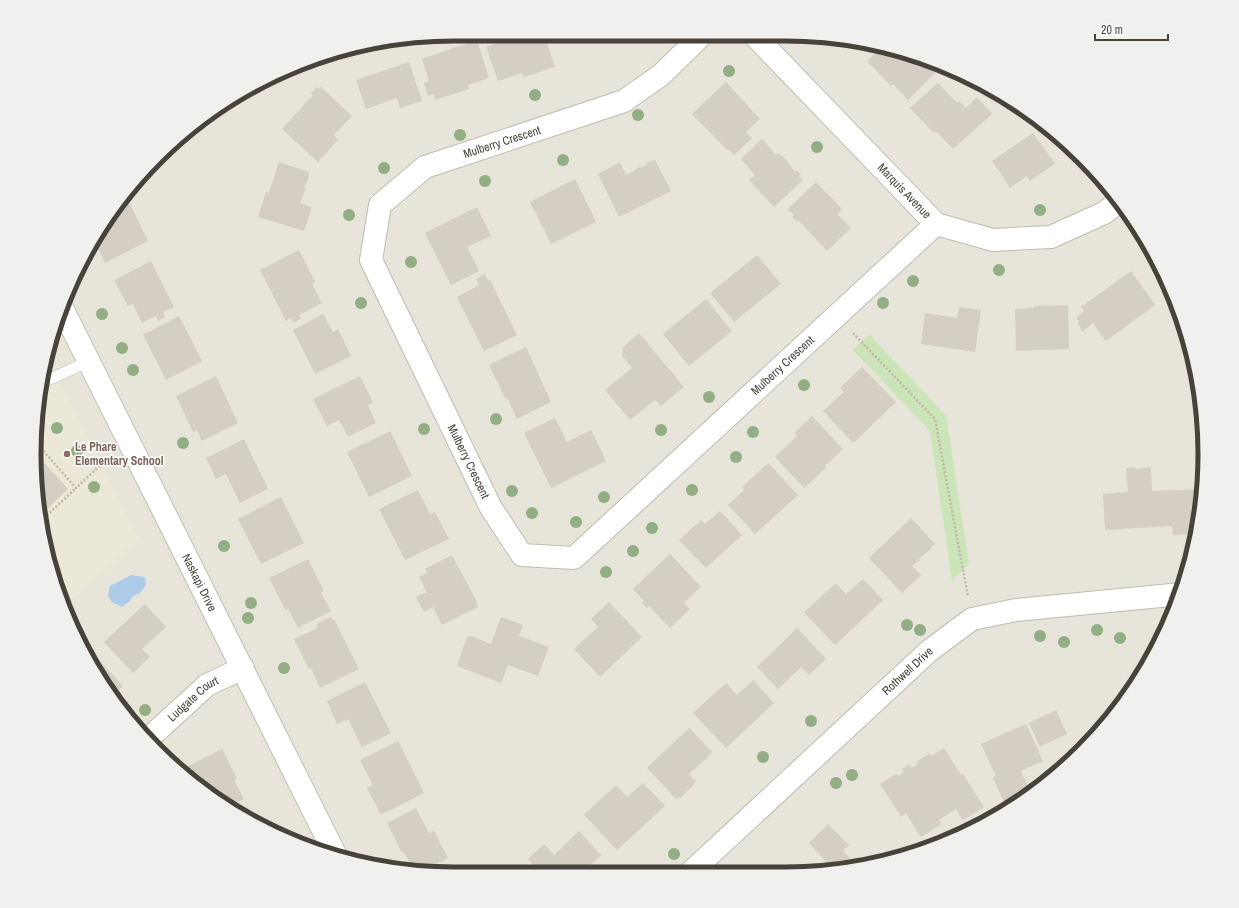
<svg xmlns="http://www.w3.org/2000/svg" width="1239" height="908" font-family="'Archivo Narrow',sans-serif">
	<rect width="100%" height="100%" fill="#f4f2eb"/>
	<!-- residential -->
	<polygon fill="#e7e4da" points="454,34 785,34 893,48 946,66 1018,105 1062,138 1118,198 1162,268 1191,345 1204,426 1201,509 1183,589 1149,664 1101,731 1041,787 946,842 840,870 426,873 345,860 268,831 198,787 121,710 66,615 38,509 38,399 48,345 77,268 138,177 221,105 268,77 345,48"/>
	<!-- education -->
	<polygon fill="#ebe8d7" points="47,354 139,539 64,608 38,509 38,399"/>
	<!-- green -->
	<polygon fill="#cbe4b8" points="869,334 946,416 969,564 952,580 930,431 853,350"/>
	<!-- water -->
	<polygon fill="#aecbea" points="131,575 145,577 146,585 140,593 133,596 129,602 122,607 112,602 108,596 110,586"/>
	<!-- building -->
	<g fill="#d4cfc2">
		<polygon points="535,34 544,34 555,67 524,77 522,73 498,81 486,47 516,37 517,40"/>
		<polygon points="477,40 489,78 468,85 469,89 435,100 434,94 428,96 424,83 429,81 422,59"/>
		<polygon points="881,47 893,48 921,58 935,73 908,100 893,84 891,86 867,61"/>
		<polygon points="409,62 422,101 400,108 397,98 366,109 356,80"/>
		<polygon points="726,82 760,119 746,132 752,138 734,155 728,149 727,150 692,114"/>
		<polygon points="938,83 957,103 959,101 966,108 977,97 992,114 953,149 936,131 934,133 910,108"/>
		<polygon points="317,87 319,89 321,87 352,116 334,135 338,140 318,162 282,129 313,95 311,93"/>
		<polygon points="1054,132 1062,138 1081,159 1077,162 1051,135"/>
		<polygon points="1033,133 1055,164 1030,181 1027,176 1010,188 992,161"/>
		<polygon points="762,139 776,155 779,153 782,157 783,156 795,172 797,170 801,175 799,176 803,180 774,207 749,180 755,175 741,159"/>
		<polygon points="655,160 671,191 619,217 598,174 620,162 626,175 635,171 634,170 640,167 640,168 647,165 646,163"/>
		<polygon points="279,162 309,172 308,182 307,181 304,188 306,188 300,203 312,207 304,231 258,217 266,192 269,193"/>
		<polygon points="575,179 596,222 551,244 530,202"/>
		<polygon points="816,182 842,209 837,214 851,228 827,251 798,220 796,221 792,217 794,215 788,209"/>
		<polygon points="126,196 148,241 105,263 95,242 98,238 103,235 102,232"/>
		<polygon points="477,207 491,236 467,247 479,271 451,285 425,233"/>
		<polygon points="299,250 315,282 312,284 322,303 299,315 301,319 293,323 291,318 286,321 260,270"/>
		<polygon points="757,255 781,284 734,322 710,293"/>
		<polygon points="1155,258 1162,268 1168,285 1149,264"/>
		<polygon points="151,261 174,307 163,312 165,317 158,321 156,316 142,323 133,304 128,306 114,280"/>
		<polygon points="1131,271 1155,305 1106,341 1093,323 1082,332 1078,323 1079,321 1076,318 1084,311 1081,307"/>
		<polygon points="485,274 488,281 490,280 517,335 484,351 457,297 479,285 476,279"/>
		<polygon points="706,299 732,331 689,366 663,334"/>
		<polygon points="1068,305 1069,349 1016,351 1015,309 1034,308 1034,306"/>
		<polygon points="959,307 981,310 975,352 921,344 925,313 957,318"/>
		<polygon points="323,314 333,332 338,329 351,356 315,374 293,330"/>
		<polygon points="179,316 202,361 166,380 143,335"/>
		<polygon points="639,333 684,387 661,406 655,400 630,420 605,390 632,368 622,356 623,347"/>
		<polygon points="526,347 551,402 517,419 507,398 505,398 489,365"/>
		<polygon points="862,367 896,402 853,443 823,411 844,392 840,388"/>
		<polygon points="216,376 238,423 202,441 197,430 193,432 176,396"/>
		<polygon points="360,376 373,403 368,405 376,423 348,437 339,420 327,426 313,399"/>
		<polygon points="812,416 843,449 825,466 826,468 804,488 775,457 797,436 794,433"/>
		<polygon points="555,418 567,442 591,430 606,461 551,488 524,433"/>
		<polygon points="390,431 412,476 369,497 347,452"/>
		<polygon points="244,439 268,489 240,503 226,474 216,479 206,458"/>
		<polygon points="38,456 68,489 40,516 38,509"/>
		<polygon points="768,463 798,495 755,534 728,505 744,490 742,487"/>
		<polygon points="1135,467 1136,469 1151,467 1152,491 1200,489 1201,510 1196,534 1173,535 1172,526 1105,530 1103,494 1128,492 1126,468"/>
		<polygon points="418,490 430,514 435,512 449,539 405,560 379,509"/>
		<polygon points="281,497 304,543 261,564 238,519"/>
		<polygon points="720,511 742,535 706,568 679,540 701,520 705,524"/>
		<polygon points="911,518 935,544 931,547 932,548 919,559 920,560 912,566 921,575 902,593 869,558"/>
		<polygon points="670,554 701,587 684,603 690,609 670,628 649,606 647,608 642,603 644,601 633,589"/>
		<polygon points="452,555 477,602 476,602 478,607 442,625 433,607 424,612 416,597 427,592 419,577 427,573 425,569"/>
		<polygon points="308,559 324,591 321,593 331,611 298,628 288,609 286,611 269,578"/>
		<polygon points="863,579 883,600 835,645 804,612 836,583 846,594"/>
		<polygon points="609,602 642,637 600,677 574,649 598,627 591,619"/>
		<polygon points="145,604 166,627 142,649 150,657 133,673 104,642"/>
		<polygon points="330,617 332,620 334,619 359,669 320,688 311,668 309,669 294,639 318,628 316,624"/>
		<polygon points="501,617 523,625 519,636 549,647 538,676 508,665 501,683 457,666 467,637 471,636 491,644"/>
		<polygon points="797,628 826,659 809,675 801,667 778,689 757,667"/>
		<polygon points="84,644 123,686 113,695 83,645"/>
		<polygon points="753,680 774,703 726,748 693,713 726,683 737,695"/>
		<polygon points="365,682 391,733 362,747 348,719 337,724 327,701"/>
		<polygon points="1056,710 1067,734 1040,747 1029,723"/>
		<polygon points="1026,724 1043,761 1021,771 1030,792 1005,804 993,778 996,776 981,744"/>
		<polygon points="689,728 712,752 709,754 710,755 689,774 696,782 693,784 694,785 680,798 679,797 676,799 647,768"/>
		<polygon points="398,741 424,793 381,815 367,788 373,785 360,760"/>
		<polygon points="944,748 961,775 963,774 984,807 963,820 956,809 939,820 942,824 921,837 906,813 901,817 880,784 896,774 898,776 904,772 902,769 909,764 912,768 918,764 916,762 930,753 931,756"/>
		<polygon points="222,749 237,779 234,780 244,799 229,806 198,787 184,773 182,769"/>
		<polygon points="643,783 665,806 617,850 584,815 616,785 627,797"/>
		<polygon points="416,808 429,833 434,831 448,858 421,872 414,871 404,852 402,853 387,823"/>
		<polygon points="828,824 849,845 843,851 855,863 851,867 840,870 811,871 816,866 818,869 826,862 809,843"/>
		<polygon points="579,831 601,855 583,872 540,872 528,859 544,844 554,855"/>
		<polygon points="453,865 457,873 436,873"/>
	</g>
	<g fill="none" stroke-linecap="round" stroke-linejoin="round">
		<!-- service casing -->
		<g stroke="#bfbbae" stroke-width="12">
			<polyline id="service" points="41,382 55,377 89,361"/>
		</g>
		<!-- minor casing -->
		<g stroke="#bfbbae" stroke-width="24">
			<g id="minor">
				<path id="s1" d="M703,34L661,75L624,101L425,167L380,205L371,260L491,508L522,555L574,558L936,224"/>
				<path id="s2" d="M753,34L936,224L993,240L1051,237L1104,213L1120,201"/>
				<path id="s3" d="M62,308L336,856"/>
				<path id="s4" d="M149,738L207,685L243,668"/>
				<path id="s5" d="M692,871L929,651L972,619L1016,610L1181,594"/>
			</g>
		</g>
		<!-- path -->
		<g stroke="#bfb8a1" stroke-width="2.5" stroke-dasharray="2 2" stroke-linecap="butt">
			<polyline points="853,333 935,419 968,597"/>
			<polyline points="38,445 76,488 106,460"/>
			<polyline points="41,521 76,488"/>
		</g>
		<!-- service -->
		<use href="#service" stroke="#fff" stroke-width="11"/>
		<!-- minor -->
		<use href="#minor" stroke="#fff" stroke-width="22"/>
	</g>
	<!-- trees -->
	<g fill="#93ad85">
		<circle cx="729" cy="71" r="6"/>
		<circle cx="535" cy="95" r="6"/>
		<circle cx="638" cy="115" r="6"/>
		<circle cx="460" cy="135" r="6"/>
		<circle cx="817" cy="147" r="6"/>
		<circle cx="563" cy="160" r="6"/>
		<circle cx="384" cy="168" r="6"/>
		<circle cx="485" cy="181" r="6"/>
		<circle cx="1040" cy="210" r="6"/>
		<circle cx="349" cy="215" r="6"/>
		<circle cx="411" cy="262" r="6"/>
		<circle cx="999" cy="270" r="6"/>
		<circle cx="913" cy="281" r="6"/>
		<circle cx="361" cy="303" r="6"/>
		<circle cx="883" cy="303" r="6"/>
		<circle cx="102" cy="314" r="6"/>
		<circle cx="122" cy="348" r="6"/>
		<circle cx="133" cy="370" r="6"/>
		<circle cx="804" cy="385" r="6"/>
		<circle cx="709" cy="397" r="6"/>
		<circle cx="496" cy="419" r="6"/>
		<circle cx="57" cy="428" r="6"/>
		<circle cx="424" cy="429" r="6"/>
		<circle cx="661" cy="430" r="6"/>
		<circle cx="753" cy="432" r="6"/>
		<circle cx="183" cy="443" r="6"/>
		<circle cx="77" cy="451" r="6"/>
		<circle cx="736" cy="457" r="6"/>
		<circle cx="94" cy="487" r="6"/>
		<circle cx="692" cy="490" r="6"/>
		<circle cx="512" cy="491" r="6"/>
		<circle cx="604" cy="497" r="6"/>
		<circle cx="532" cy="513" r="6"/>
		<circle cx="576" cy="522" r="6"/>
		<circle cx="652" cy="528" r="6"/>
		<circle cx="224" cy="546" r="6"/>
		<circle cx="633" cy="551" r="6"/>
		<circle cx="606" cy="572" r="6"/>
		<circle cx="251" cy="603" r="6"/>
		<circle cx="248" cy="618" r="6"/>
		<circle cx="907" cy="625" r="6"/>
		<circle cx="920" cy="630" r="6"/>
		<circle cx="1097" cy="630" r="6"/>
		<circle cx="1040" cy="636" r="6"/>
		<circle cx="1120" cy="638" r="6"/>
		<circle cx="1064" cy="642" r="6"/>
		<circle cx="284" cy="668" r="6"/>
		<circle cx="145" cy="710" r="6"/>
		<circle cx="811" cy="721" r="6"/>
		<circle cx="763" cy="757" r="6"/>
		<circle cx="852" cy="775" r="6"/>
		<circle cx="836" cy="783" r="6"/>
		<circle cx="674" cy="854" r="6"/>
	</g>
	<!-- markers -->
	<circle fill="#8d6e63" stroke="#fff" stroke-width="1.5" cx="67" cy="454" r="4"/>
	<g text-anchor="middle" dominant-baseline="central" stroke-width="3" stroke-linejoin="round" paint-order="stroke">
		<!-- street labels -->
		<g font-size="12" fill="#47433a" stroke="#fff">
			<text transform="translate(502 142) rotate(-18)">Mulberry Crescent</text>
			<text stroke="none"><textPath href="#s2" startOffset="218">Marquis Avenue</textPath></text>
			<text stroke="none"><textPath href="#s1" startOffset="1096">Mulberry Crescent</textPath></text>
			<text stroke="none"><textPath href="#s1" startOffset="652">Mulberry Crescent</textPath></text>
			<text stroke="none"><textPath href="#s3" startOffset="307">Naskapi Drive</textPath></text>
			<text stroke="none"><textPath href="#s5" startOffset="294">Rothwell Drive</textPath></text>
			<text stroke="none"><textPath href="#s4" startOffset="59">Ludgate Court</textPath></text>
		</g>
		<!-- education labels -->
		<g font-size="12" font-weight="bold" fill="#785e54" stroke="#fff" text-anchor="start">
			<text x="75" y="447">Le Phare<tspan x="75" dy="14">Elementary School</tspan></text>
		</g>
	</g>
	<!-- crop -->
	<path d="M0 0H1239V908H0ZM454 41H785A413 413 0 0 1 1198 454V454A413 413 0 0 1 785 867H454A413 413 0 0 1 41 454V454A413 413 0 0 1 454 41Z" fill="#f0f0ef" fill-rule="evenodd"/>
	<path fill="none" stroke="#47433a" stroke-width="5" d="M454 41H785A413 413 0 0 1 1198 454V454A413 413 0 0 1 785 867H454A413 413 0 0 1 41 454V454A413 413 0 0 1 454 41Z"/>
	<!-- scale -->
	<path d="M1095 34v6h73v-6" fill="none" stroke="#47433a" stroke-width="2"/>
	<text x="1101" y="34" font-size="12" fill="#47433a" stroke="#ffffff" stroke-width="3" paint-order="stroke">20 m</text>
</svg>
